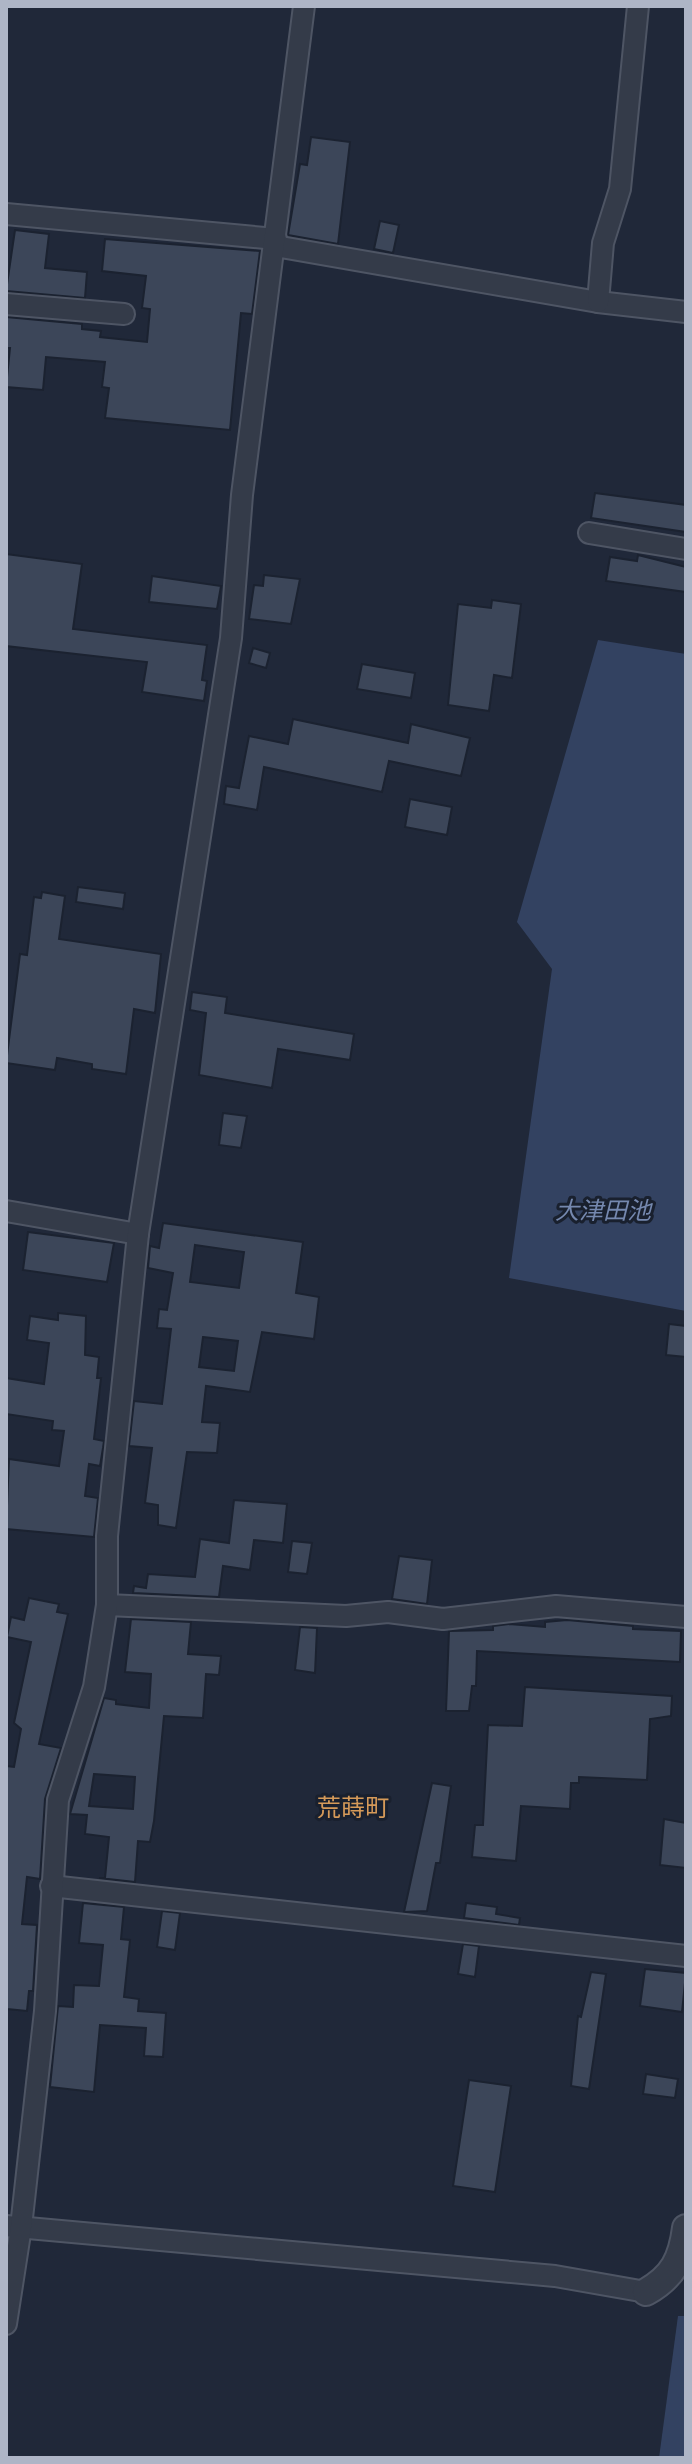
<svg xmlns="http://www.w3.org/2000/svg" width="692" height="2464" font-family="Signika,'Noto Sans JP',sans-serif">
	<rect width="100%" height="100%" fill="#202839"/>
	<!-- water -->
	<g fill="#334261">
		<polygon points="598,640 686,654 686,1311 509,1278 552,969 517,922"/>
		<polygon points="678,2316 686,2316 686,2458 659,2458"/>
	</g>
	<!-- building -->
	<g fill="#3c4659" stroke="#1b2230" stroke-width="2" fill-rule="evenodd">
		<polygon points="311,137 350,142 338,244 288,235 300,164 307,165"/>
		<polygon points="380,221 399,225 393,253 374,249"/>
		<polygon points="15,230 49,234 45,268 87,272 85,298 6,291"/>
		<polygon points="105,239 260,251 252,314 241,313 230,430 105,418 109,388 102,387 105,362 46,357 43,390 6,387 10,348 6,348 6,317 82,324 82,329 101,331 100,337 147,342 150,309 142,308 146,276 102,271"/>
		<polygon points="595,493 686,505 686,532 591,518"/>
		<polygon points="6,554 82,564 73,629 207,645 202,680 207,681 204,701 142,692 147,662 6,646"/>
		<polygon points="638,555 686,567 686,592 606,581 610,557 637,561"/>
		<polygon points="264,575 300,579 291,624 249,619 254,585 263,586"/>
		<polygon points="152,576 221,586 217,609 149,602"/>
		<polygon points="492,600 521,604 512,678 494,675 489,711 448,705 458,604 491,608"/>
		<polygon points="253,648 270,653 266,668 249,663"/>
		<polygon points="362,664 415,673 411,698 357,689"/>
		<polygon points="293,719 408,743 411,724 470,738 461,776 389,761 382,792 264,767 257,810 224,804 226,786 239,788 249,736 288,744"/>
		<polygon points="410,799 452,807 447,835 405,827"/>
		<polygon points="78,887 125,893 123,909 76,902"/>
		<polygon points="42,892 65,896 59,939 161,954 155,1013 134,1009 126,1074 92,1069 92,1064 57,1058 55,1070 6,1063 20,954 27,955 34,897 41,898"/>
		<polygon points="192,992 227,997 225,1013 354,1034 350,1060 278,1049 272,1088 199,1075 206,1013 190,1010"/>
		<polygon points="223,1113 247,1116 241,1148 219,1145"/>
		<path d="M163,1223L303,1242L296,1293L319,1297L314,1339L262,1332L250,1392L206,1386L202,1422L220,1423L217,1453L187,1452L176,1528L158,1525V1505L145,1503L152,1448L129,1446L134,1401L162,1404L171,1329L157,1328L159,1309L167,1310L173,1273L148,1268L150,1246L159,1248ZM195,1245L244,1252L239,1288L190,1282ZM203,1337L238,1341L234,1371L199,1367Z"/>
		<polygon points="28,1232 114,1243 107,1282 23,1270"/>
		<polygon points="58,1313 86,1316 85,1355 99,1357 97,1378 101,1378 94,1439 104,1441 103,1448 100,1466 89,1464 85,1496 98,1498 94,1537 6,1529 9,1459 59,1466 64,1431 52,1430 53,1421 6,1414 6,1378 44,1384 49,1343 27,1340 30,1316 58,1320"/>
		<polygon points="669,1324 686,1326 686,1357 666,1355"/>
		<polygon points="234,1500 287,1504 283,1543 254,1540 250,1570 223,1566 219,1597 133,1593 134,1586 146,1588 148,1574 195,1577 200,1539 229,1543"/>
		<polygon points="292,1541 312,1543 307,1574 288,1572"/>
		<polygon points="399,1556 432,1560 427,1604 392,1599"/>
		<polygon points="29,1598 59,1604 57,1612 68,1614 39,1744 61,1748 45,1799 40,1879 27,1877 22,1924 37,1925 33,1991 29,1991 27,2011 7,2009 6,2003 6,1766 14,1767 21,1729 14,1723 31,1642 7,1637 11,1617 24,1620"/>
		<path d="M131,1619L191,1622L188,1654L221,1656L219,1675L206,1674L203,1718L164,1716L154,1821L150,1842L138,1841L135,1882L99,1878H105L109,1837L85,1834L87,1815L70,1814L104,1698L116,1700V1704L149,1708L151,1674L125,1672ZM94,1774L135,1777L133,1809L89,1806Z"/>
		<polygon points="567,1620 633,1626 633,1629 681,1631 680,1662 477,1651 476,1686 472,1686 469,1711 446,1711 449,1631 493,1630 493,1626 509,1624 545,1627 545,1622"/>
		<polygon points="300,1627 317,1628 315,1673 295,1670"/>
		<polygon points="525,1687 672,1696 671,1716 650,1719 647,1780 579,1777 579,1783 571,1783 570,1809 521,1806 516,1861 472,1857 475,1825 483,1825 488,1725 522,1726"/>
		<polygon points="432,1783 451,1786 440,1863 436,1863 427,1911 404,1912"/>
		<polygon points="664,1819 686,1823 686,1868 660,1865"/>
		<polygon points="83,1903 124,1907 121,1939 130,1940 124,1997 139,1999 138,2011 166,2013 163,2057 144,2056 146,2028 100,2025 94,2092 50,2087 58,2006 73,2007 74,1985 99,1986 103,1945 79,1943"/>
		<polygon points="466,1903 497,1907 496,1914 520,1918 519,1925 464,1918"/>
		<polygon points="162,1911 180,1913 175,1950 157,1947"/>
		<polygon points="463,1944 479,1946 475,1977 458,1974"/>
		<polygon points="645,1969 686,1973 682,2012 640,2006"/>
		<polygon points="591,1972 606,1974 589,2089 571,2086 578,2016 581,2017"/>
		<polygon points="646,2074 678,2079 675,2098 643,2094"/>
		<polygon points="469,2080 511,2086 495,2192 453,2186"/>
	</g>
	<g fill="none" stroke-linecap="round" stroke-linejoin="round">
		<!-- minor casing -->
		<g stroke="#4e5564" stroke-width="24">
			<g id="minor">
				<polyline points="6,214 276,239"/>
				<polyline points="275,246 598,302 686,312"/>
				<polyline points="598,302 603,243 620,189 638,6"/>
				<polyline points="6,304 124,314"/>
				<polyline points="589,533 686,549"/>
				<polyline points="6,1211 138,1234"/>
				<polyline points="107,1605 346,1616 388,1612 443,1619 556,1606 686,1617"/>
				<polyline points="51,1886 686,1956"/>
				<polyline points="6,2226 555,2276 646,2292"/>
				<polyline points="6,2324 21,2227 45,2011 58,1800 94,1687 107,1605 107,1536 138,1234 231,638 242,495 304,6"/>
			</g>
		</g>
		<!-- tertiary casing -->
		<g stroke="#4e5564" stroke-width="30">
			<path id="tertiary" d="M646,2292C673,2277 682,2259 686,2228"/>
		</g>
		<!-- minor -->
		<use href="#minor" stroke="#343b49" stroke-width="20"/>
		<!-- tertiary -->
		<use href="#tertiary" stroke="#343b49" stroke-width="26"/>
	</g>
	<g text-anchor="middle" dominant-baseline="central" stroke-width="6" stroke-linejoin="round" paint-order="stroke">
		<!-- water labels -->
		<g font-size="24" font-style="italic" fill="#7588af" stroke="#19202e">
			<text x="603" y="1211">大津田池</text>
		</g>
		<!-- neighbourhood labels -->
		<g font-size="24" fill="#d69a59" stroke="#19202e">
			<text x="353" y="1808">荒蒔町</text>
		</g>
	</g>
	<!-- border -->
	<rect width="692" height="2464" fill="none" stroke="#aeb5c6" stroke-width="16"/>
</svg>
